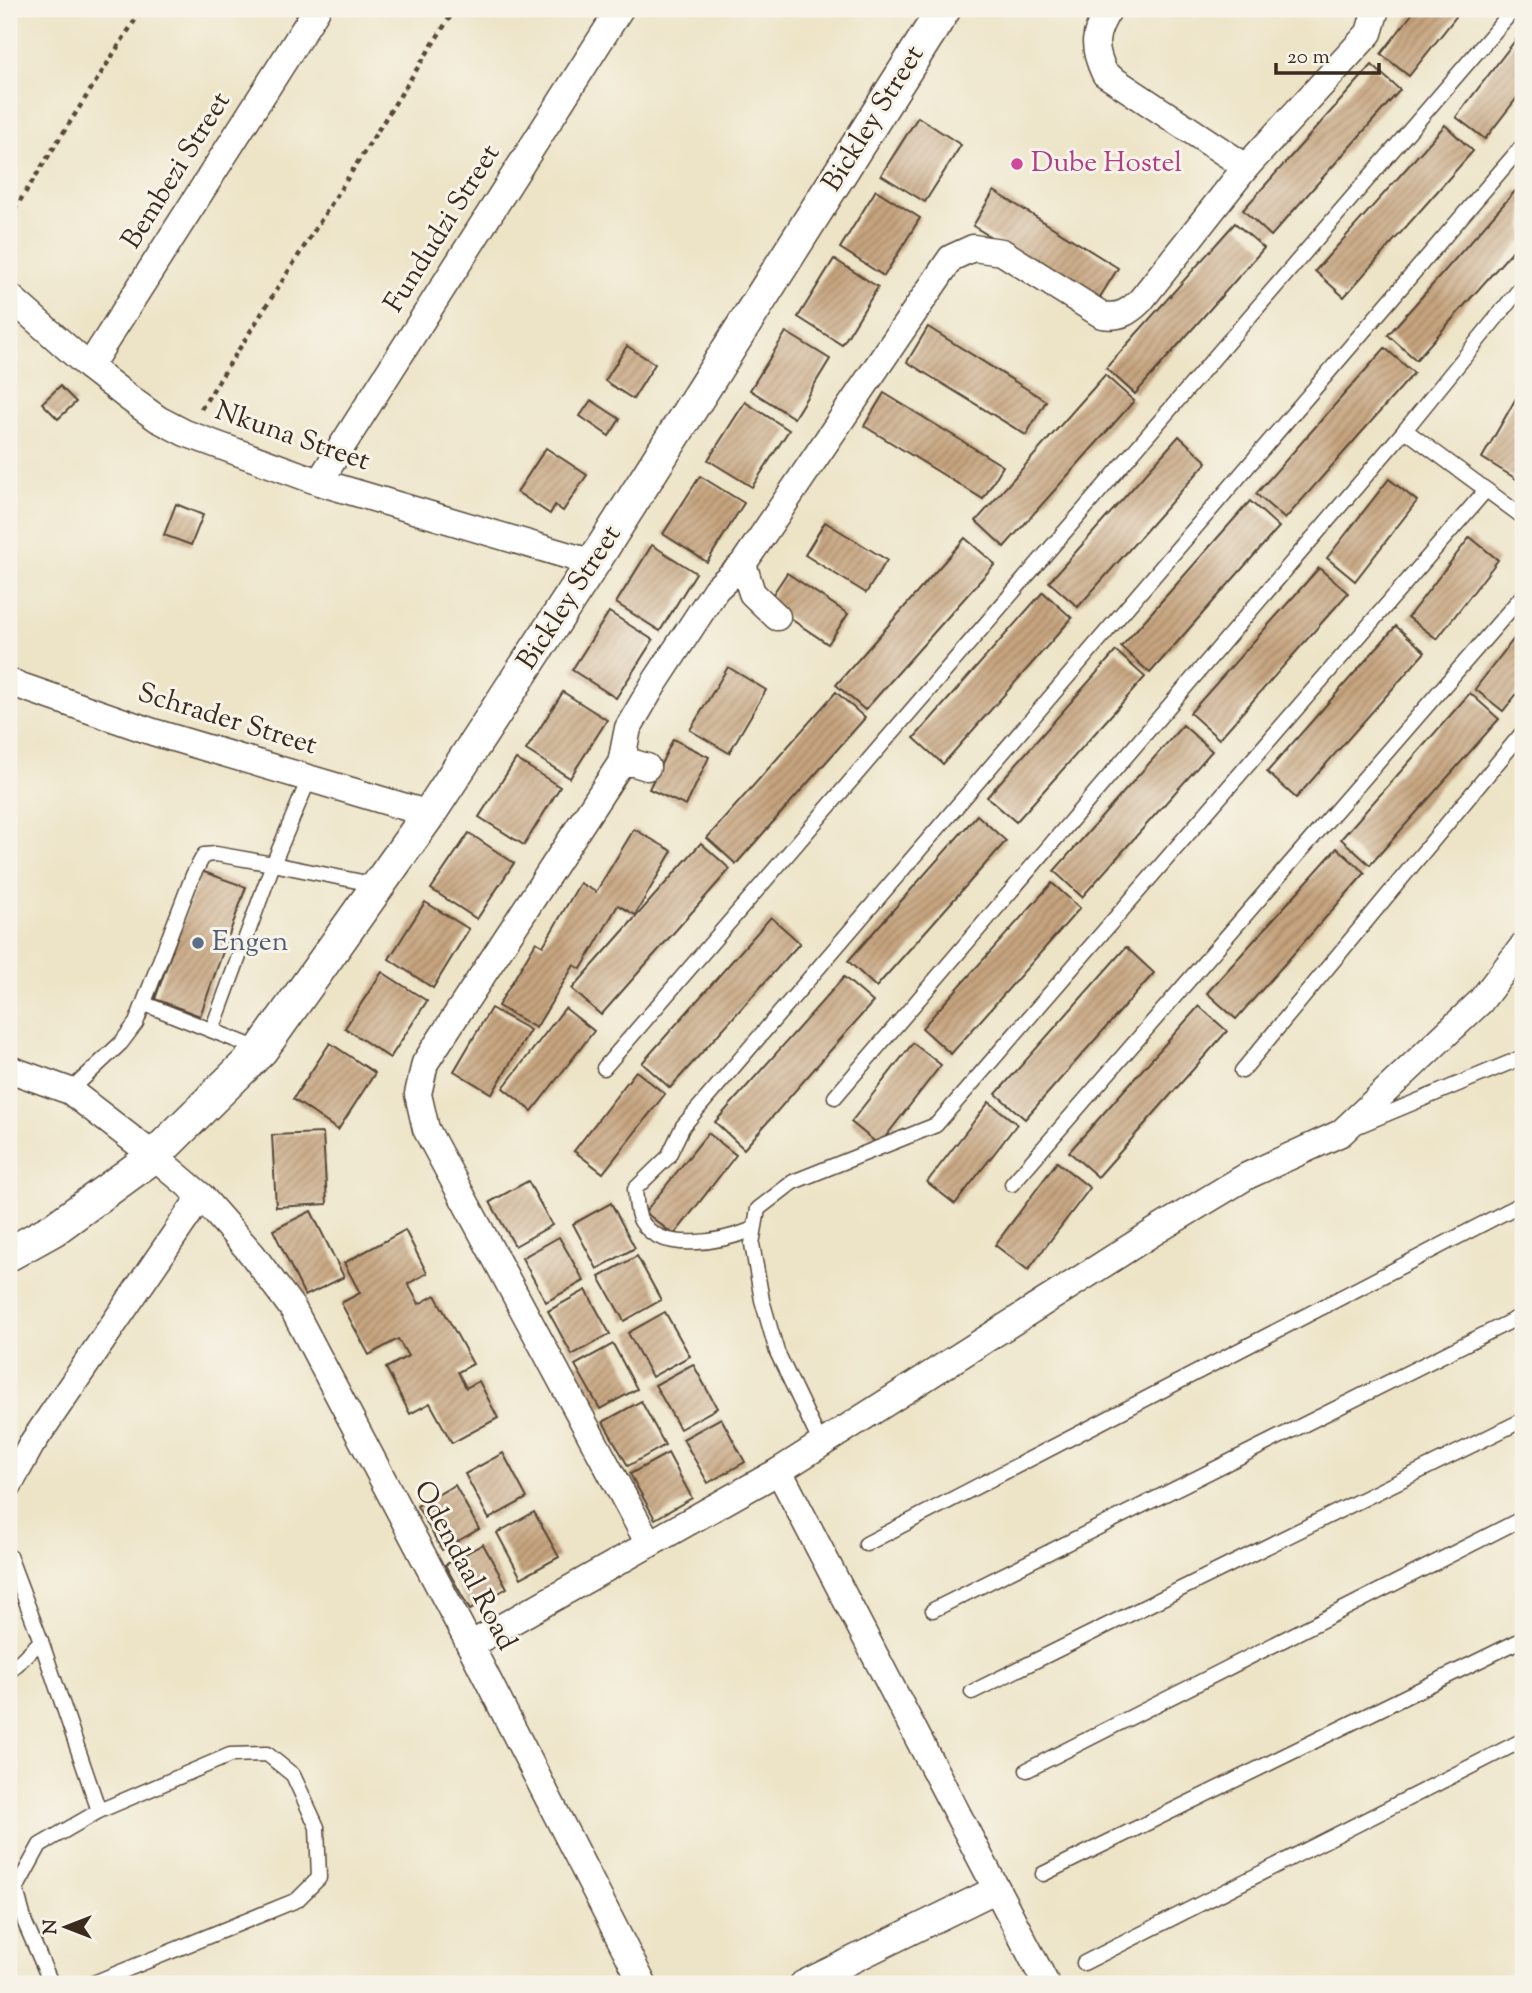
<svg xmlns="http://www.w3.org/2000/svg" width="1532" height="1993" font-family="'Sorts Mill Goudy',serif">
	<defs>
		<pattern id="building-hatch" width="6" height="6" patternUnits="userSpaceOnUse" patternTransform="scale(1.75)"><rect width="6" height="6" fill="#c6a47f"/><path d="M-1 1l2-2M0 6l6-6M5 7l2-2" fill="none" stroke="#a28667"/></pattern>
	</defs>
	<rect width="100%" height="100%" fill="#f7f3e8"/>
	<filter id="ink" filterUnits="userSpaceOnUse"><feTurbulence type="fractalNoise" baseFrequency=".0143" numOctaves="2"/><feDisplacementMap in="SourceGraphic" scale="14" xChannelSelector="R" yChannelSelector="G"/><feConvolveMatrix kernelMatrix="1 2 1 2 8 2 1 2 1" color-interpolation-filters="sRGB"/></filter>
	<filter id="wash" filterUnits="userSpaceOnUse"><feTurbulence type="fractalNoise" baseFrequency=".00686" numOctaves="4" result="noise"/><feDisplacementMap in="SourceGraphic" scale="28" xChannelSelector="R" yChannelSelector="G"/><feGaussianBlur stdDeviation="1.57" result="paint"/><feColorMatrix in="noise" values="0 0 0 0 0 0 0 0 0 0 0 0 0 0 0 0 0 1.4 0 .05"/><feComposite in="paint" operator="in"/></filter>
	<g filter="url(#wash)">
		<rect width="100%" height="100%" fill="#ede4c7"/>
		<g id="blocks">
			<!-- building -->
			<g fill="url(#building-hatch)">
				<polygon points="1416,9 1462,9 1409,76 1381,54"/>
				<polygon points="1518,37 1523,41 1523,90 1485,139 1456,117"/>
				<polygon points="1372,65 1400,90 1271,236 1243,210"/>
				<polygon points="918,117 961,145 925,202 881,175"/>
				<polygon points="1445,125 1473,151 1344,297 1315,271"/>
				<polygon points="1517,189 1523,194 1523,239 1416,360 1388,335"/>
				<polygon points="876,190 920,218 884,276 840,248"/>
				<polygon points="994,191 1118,268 1097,302 973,226"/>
				<polygon points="1235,223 1264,248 1135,394 1106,368"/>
				<polygon points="834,259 878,287 842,345 798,317"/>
				<polygon points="928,327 1046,401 1026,435 907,362"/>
				<polygon points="786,332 830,359 794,418 750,390"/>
				<polygon points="627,346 655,364 633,399 605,381"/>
				<polygon points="1385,348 1414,373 1285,519 1256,494"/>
				<polygon points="1105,375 1134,401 1004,547 976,521"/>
				<polygon points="60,386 76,402 58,419 42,403"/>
				<polygon points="1523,386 1523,483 1482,458"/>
				<polygon points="884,393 1003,466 983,499 864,426"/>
				<polygon points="591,400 620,419 609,436 580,416"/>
				<polygon points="745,402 789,430 752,487 708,460"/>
				<polygon points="1179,436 1207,462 1078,607 1049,582"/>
				<polygon points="546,448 587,475 563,511 555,505 550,514 517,492"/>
				<polygon points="700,476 744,503 707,562 663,534"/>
				<polygon points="1389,479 1417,501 1355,581 1327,558"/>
				<polygon points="1250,501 1279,527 1150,673 1121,647"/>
				<polygon points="176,504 203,515 191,545 164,535"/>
				<polygon points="825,522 887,560 866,593 805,555"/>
				<polygon points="1470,537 1498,560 1437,639 1408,617"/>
				<polygon points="965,538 995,564 865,710 836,685"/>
				<polygon points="652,545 696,573 660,631 616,603"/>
				<polygon points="1319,568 1348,593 1219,739 1190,713"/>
				<polygon points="787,573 848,614 828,644 767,603"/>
				<polygon points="1043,592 1072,618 943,764 914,738"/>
				<polygon points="609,612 653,640 616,698 572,670"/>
				<polygon points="1396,626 1425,652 1296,798 1267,772"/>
				<polygon points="1523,627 1523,686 1503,711 1475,689"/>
				<polygon points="1116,651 1145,677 1016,822 987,797"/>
				<polygon points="728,667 766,690 729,753 690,730"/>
				<polygon points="563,692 607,720 570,778 526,750"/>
				<polygon points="836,692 865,718 736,864 707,838"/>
				<polygon points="1470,693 1499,719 1370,865 1341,839"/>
				<polygon points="1183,725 1212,751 1082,897 1054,871"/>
				<polygon points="673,739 709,757 686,806 649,789"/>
				<polygon points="516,759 560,787 524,845 479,817"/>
				<polygon points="977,815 1006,841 876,987 848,961"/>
				<polygon points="634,829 672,851 635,915 618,905 581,969 574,965 536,1028 498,1006 536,942 543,946 580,883 596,892"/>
				<polygon points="469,833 514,863 477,919 431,889"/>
				<polygon points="701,843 730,869 601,1015 572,989"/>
				<polygon points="1337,848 1365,873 1236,1019 1207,993"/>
				<polygon points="201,871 246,887 200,1016 155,999"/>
				<polygon points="1052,883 1080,908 951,1054 922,1028"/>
				<polygon points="425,902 469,929 433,988 389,959"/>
				<polygon points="771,917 800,943 670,1088 642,1063"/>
				<polygon points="1126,947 1154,973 1025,1119 996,1094"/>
				<polygon points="382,972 427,1001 390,1058 345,1028"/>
				<polygon points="844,977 873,1002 744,1149 715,1122"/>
				<polygon points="1199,1006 1227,1031 1098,1177 1069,1152"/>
				<polygon points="491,1008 530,1030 492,1094 454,1071"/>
				<polygon points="565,1008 594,1031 532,1111 503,1088"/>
				<polygon points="330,1043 375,1073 338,1130 293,1099"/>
				<polygon points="913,1043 941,1065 879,1145 851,1122"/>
				<polygon points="636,1071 665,1094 603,1173 574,1151"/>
				<polygon points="989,1102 1017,1124 955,1204 927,1182"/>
				<polygon points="323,1133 327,1204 276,1207 272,1135"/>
				<polygon points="708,1133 736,1155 674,1235 645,1212"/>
				<polygon points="1057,1162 1090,1188 1028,1270 995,1245"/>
				<polygon points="528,1181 552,1225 515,1246 490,1202"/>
				<polygon points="611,1203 635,1248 597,1269 573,1224"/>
				<polygon points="311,1211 344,1277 305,1296 273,1230"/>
				<polygon points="405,1230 427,1273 408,1284 419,1304 435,1295 473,1364 458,1372 466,1388 479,1381 498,1418 452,1443 430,1403 410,1414 386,1368 408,1356 398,1339 369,1355 341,1303 360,1293 344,1263"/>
				<polygon points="559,1237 584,1281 546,1302 522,1258"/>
				<polygon points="637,1256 661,1300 624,1321 599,1277"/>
				<polygon points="586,1290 610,1334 572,1355 548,1311"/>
				<polygon points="665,1312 690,1356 652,1377 628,1333"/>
				<polygon points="613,1344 637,1389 600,1409 575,1365"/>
				<polygon points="693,1364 717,1408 680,1429 655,1385"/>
				<polygon points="641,1401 665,1445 628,1466 603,1422"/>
				<polygon points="721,1418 745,1462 708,1483 683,1439"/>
				<polygon points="503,1453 527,1498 489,1519 465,1474"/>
				<polygon points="668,1453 692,1498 655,1519 630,1474"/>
				<polygon points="455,1485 479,1529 442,1550 417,1506"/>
				<polygon points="534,1512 559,1557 521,1578 497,1533"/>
				<polygon points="483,1544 507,1588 470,1610 445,1565"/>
			</g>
		</g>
	</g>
	<g filter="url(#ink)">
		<use href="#blocks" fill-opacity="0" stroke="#564637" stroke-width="2"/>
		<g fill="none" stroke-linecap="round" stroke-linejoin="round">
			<!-- service casing -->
			<g stroke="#564637" stroke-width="17">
				<g id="service">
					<polyline points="1405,430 1523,517"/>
					<polyline points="145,1004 261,1050"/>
					<polyline points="212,1030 273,864 309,779"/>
					<polyline points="604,1068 1514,9"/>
					<polyline points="1242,1071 1523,732"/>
					<polyline points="70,1091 121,1043 136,1023 193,875 204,855 216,854 273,864 377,885"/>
					<polyline points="835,1097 1405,430 1523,285"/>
					<polyline points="1360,1125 1523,1057"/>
					<polyline points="1012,1184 1523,595"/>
					<path d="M754,1229C724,1241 662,1255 641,1221C636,1213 636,1198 635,1189L668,1157L683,1126L1523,145"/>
					<polyline points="821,1444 777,1352 762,1300 752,1244 758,1209 793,1182 936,1125 1486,490"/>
					<polyline points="866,1544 1523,1203"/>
					<polyline points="9,1556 41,1641 99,1811"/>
					<polyline points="933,1610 1523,1315"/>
					<polyline points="9,1672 41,1641"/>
					<polyline points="972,1692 1523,1420"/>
					<polyline points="1027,1770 1523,1518"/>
					<polyline points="1043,1874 1523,1639"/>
					<polyline points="1084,1963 1523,1740"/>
					<polyline points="56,1984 51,1983 25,1923 16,1889 40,1845 99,1811 230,1755 267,1754 293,1775 317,1827 319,1878 297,1900 91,1984"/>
				</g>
			</g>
			<!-- minor casing -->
			<g stroke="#564637" stroke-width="29">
				<g id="minor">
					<path d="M1109,9C1093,34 1092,47 1105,74L1246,167"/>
					<polyline points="9,296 89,367 129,398 158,419 185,433 319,482 593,563"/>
					<polyline points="89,367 317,9"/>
					<polyline points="319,482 620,9"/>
					<polyline points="743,564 752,593 777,617"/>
					<polyline points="9,682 153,732 429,814"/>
					<polyline points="621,763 634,763 647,767"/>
					<polyline points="9,1069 70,1091 154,1156 201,1196 252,1254 293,1309 470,1645 643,1984"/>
					<polyline points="779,1471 1046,1984"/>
					<polyline points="9,1485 31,1445 201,1196"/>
					<path d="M649,1544L426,1129L418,1094L425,1063L621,763L628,728L655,682L716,589L743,564L951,258L973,248L1002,252L1102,315C1120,318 1129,312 1141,300L1246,167L1369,33L1376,9"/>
					<polyline points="470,1645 779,1471 1154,1232 1247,1176 1341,1133 1480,1002 1523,946"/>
					<polyline points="803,1984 997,1889"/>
				</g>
			</g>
			<!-- tertiary casing -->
			<g stroke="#564637" stroke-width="36">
				<polyline id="tertiary" points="9,1254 54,1229 154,1156 261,1050 429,814 593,563 944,9"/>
			</g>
			<!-- path -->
			<g stroke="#564637" stroke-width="4.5" stroke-dasharray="5 5" stroke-linecap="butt">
				<polyline points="9,218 142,9"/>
				<polyline points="201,409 455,9"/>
			</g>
			<!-- service -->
			<use href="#service" stroke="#fff" stroke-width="14"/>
			<!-- minor -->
			<use href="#minor" stroke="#fff" stroke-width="26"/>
			<!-- tertiary -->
			<use href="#tertiary" stroke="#fff" stroke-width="33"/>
		</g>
	</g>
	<!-- markers -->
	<circle fill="#d1479c" stroke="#f7f3e8" stroke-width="2.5" cx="1017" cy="164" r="7"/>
	<circle fill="#5c6f8a" stroke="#f7f3e8" stroke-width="2.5" cx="198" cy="943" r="7"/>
	<g text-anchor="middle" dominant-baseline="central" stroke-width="6" stroke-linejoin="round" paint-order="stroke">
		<!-- street labels -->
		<g font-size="28" fill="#3b2a1e" stroke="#f7f3e8">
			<text transform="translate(874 119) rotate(-58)">Bickley Street</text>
			<text transform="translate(177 171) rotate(-58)">Bembezi Street</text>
			<text transform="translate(443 229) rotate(-58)">Fundudzi Street</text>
			<text transform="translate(292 437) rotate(19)">Nkuna Street</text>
			<text transform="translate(570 598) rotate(-57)">Bickley Street</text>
			<text transform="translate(227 720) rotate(17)">Schrader Street</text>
			<text transform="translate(464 1566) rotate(62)">Odendaal Road</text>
		</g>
		<!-- hotel labels -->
		<g font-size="28" fill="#b23c85" stroke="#f7f3e8" text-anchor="start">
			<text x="1031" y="164">Dube Hostel</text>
		</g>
		<!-- service labels -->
		<g font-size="28" fill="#4e5e75" stroke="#f7f3e8" text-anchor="start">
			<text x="212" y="943">Engen</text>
		</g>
	</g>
	<!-- margin -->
	<rect width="1532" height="1993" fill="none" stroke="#f7f3e8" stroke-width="35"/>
	<!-- north arrow -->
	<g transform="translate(66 1927) rotate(270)" stroke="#f7f3e8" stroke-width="5" paint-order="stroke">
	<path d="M0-5L12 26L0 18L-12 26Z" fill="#3b2a1e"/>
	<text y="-10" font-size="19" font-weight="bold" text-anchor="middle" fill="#3b2a1e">N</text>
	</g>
	<!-- scale -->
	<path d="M1276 63v10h103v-10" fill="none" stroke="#3b2a1e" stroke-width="3.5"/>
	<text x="1287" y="63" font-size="21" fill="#3b2a1e" stroke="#f7f3e8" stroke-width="5" paint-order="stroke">20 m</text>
</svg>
